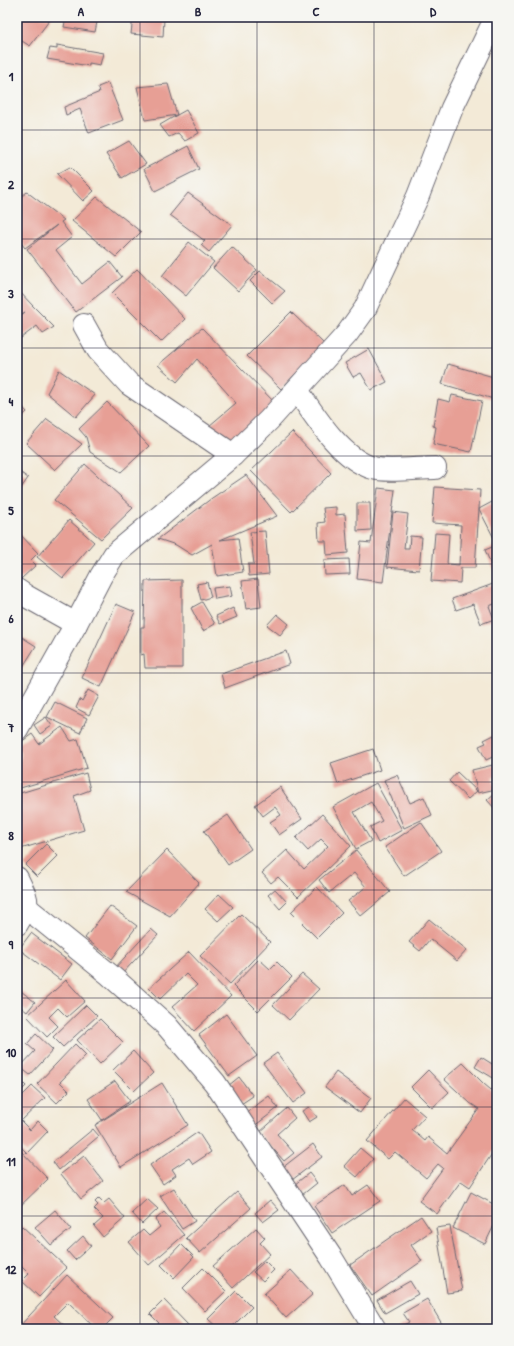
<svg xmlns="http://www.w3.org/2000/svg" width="514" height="1346" font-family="'Patrick Hand',sans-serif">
	<rect width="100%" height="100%" fill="#f6f6f2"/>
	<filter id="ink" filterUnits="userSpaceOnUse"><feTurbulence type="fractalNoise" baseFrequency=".025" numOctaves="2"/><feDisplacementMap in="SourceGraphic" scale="8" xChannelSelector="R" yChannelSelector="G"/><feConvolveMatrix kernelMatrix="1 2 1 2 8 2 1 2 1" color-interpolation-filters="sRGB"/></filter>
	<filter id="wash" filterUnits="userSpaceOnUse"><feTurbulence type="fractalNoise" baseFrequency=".012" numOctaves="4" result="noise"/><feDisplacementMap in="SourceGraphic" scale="16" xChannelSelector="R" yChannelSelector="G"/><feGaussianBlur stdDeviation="0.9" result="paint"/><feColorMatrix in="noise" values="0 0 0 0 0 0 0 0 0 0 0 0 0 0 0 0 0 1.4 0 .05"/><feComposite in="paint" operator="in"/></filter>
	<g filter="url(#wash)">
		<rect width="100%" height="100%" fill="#f3ead7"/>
		<g id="blocks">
			<!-- building -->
			<g fill="#e79f95">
				<polygon points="17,17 22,19 23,17 52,17 30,46 17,38"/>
				<polygon points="66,17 98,17 95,32 64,27"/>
				<polygon points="133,17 164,19 163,37 131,34"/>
				<polygon points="57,45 103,53 100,65 89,63 89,66 47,59 50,48 57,49"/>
				<polygon points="108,83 123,120 89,133 80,109 66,115 64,107 100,92 98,87"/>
				<polygon points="168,84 177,115 186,110 199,133 185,141 178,133 169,137 160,125 177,115 145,120 137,87"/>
				<polygon points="129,141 146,164 122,178 106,154"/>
				<polygon points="188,146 199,169 155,191 144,169"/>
				<polygon points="70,167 94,191 83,201 57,174"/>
				<polygon points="27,192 64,220 61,222 72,237 56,250 82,284 110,262 122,277 76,312 27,249 57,225 25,248 17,238 17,200"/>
				<polygon points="188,193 232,225 209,252 201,245 205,241 170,215"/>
				<polygon points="97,197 141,232 116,257 72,221"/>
				<polygon points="189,242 214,262 186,296 162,276"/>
				<polygon points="232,247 257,270 238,291 213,268"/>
				<polygon points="137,269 185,319 161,342 112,293"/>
				<polygon points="260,271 285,291 272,303 250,281"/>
				<polygon points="17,289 33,306 54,327 43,334 37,326 17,341 17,318 25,312 17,317"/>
				<polygon points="291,312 324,344 281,389 247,356"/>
				<polygon points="202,328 277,405 234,447 209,426 236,403 197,359 177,382 158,365"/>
				<polygon points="369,349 387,382 371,390 361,373 353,377 345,363"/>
				<polygon points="448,364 497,378 497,400 442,384"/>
				<polygon points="59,370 95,395 76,417 47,393"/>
				<polygon points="452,395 482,401 471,452 433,444 436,427 433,426 438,399 450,402"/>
				<polygon points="17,401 27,412 17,421"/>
				<polygon points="107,402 149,446 121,472 90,452 86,437 79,429"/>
				<polygon points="47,419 82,444 55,470 26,443"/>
				<polygon points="292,432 331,473 291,512 251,471"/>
				<polygon points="85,464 133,508 101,539 54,500"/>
				<polygon points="17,470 28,478 17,494"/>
				<polygon points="246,475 277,516 220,540 238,538 243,572 217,576 212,544 192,555 176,545 158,539 212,498"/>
				<polygon points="435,487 480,490 479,509 492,502 496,508 497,507 497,544 479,509 475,568 461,568 460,583 431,581 435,533 449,534 447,564 459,565 461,525 432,523"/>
				<polygon points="378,488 395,490 383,582 357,579 361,542 371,543"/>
				<polygon points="357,503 370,503 371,530 357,531"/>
				<polygon points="336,507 336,515 345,514 348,553 327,555 326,541 319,541 318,523 325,522 323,508"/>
				<polygon points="393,512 408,514 404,548 409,548 410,536 422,537 419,570 387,567"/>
				<polygon points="69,520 94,542 63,578 37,557"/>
				<polygon points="17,531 38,553 31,560 36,565 21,579 17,575"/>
				<polygon points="265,531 269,574 249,576 248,564 254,564 250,532"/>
				<polygon points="497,545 497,579 485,550"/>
				<polygon points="349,559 350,574 325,575 324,560"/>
				<polygon points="258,579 261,607 246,609 242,581"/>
				<polygon points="182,580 182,668 145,668 144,654 141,655 141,627 144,627 145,581"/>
				<polygon points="207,582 211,597 201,600 197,584"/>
				<polygon points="493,584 497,595 497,603 489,606 494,619 481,624 473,604 456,610 452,599"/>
				<polygon points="230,586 232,596 215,599 213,588"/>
				<polygon points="202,602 215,624 203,631 191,608"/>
				<polygon points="116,604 135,612 101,687 82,678"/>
				<polygon points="233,608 237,617 220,624 216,616"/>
				<polygon points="277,614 289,624 280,635 267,625"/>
				<polygon points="17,634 36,646 17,676"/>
				<polygon points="286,651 290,664 225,688 221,674"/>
				<polygon points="88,690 99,696 89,715 76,708 80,699 82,701"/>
				<polygon points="55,702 87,718 80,733 47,717"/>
				<polygon points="46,717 52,726 40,734 34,725"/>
				<polygon points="62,727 71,741 78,739 87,768 17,789 17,767 21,756 17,745 32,734 39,744"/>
				<polygon points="494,735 497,740 497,755 486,760 479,746 486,743 484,740"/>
				<polygon points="373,749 380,770 338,784 331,763"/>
				<polygon points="497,764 497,776 493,777 496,789 478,793 472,770"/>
				<polygon points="457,772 477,791 468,799 449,781"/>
				<polygon points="86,773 90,790 74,796 84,830 17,850 17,794"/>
				<polygon points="397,775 410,803 424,797 432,815 404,828 384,780"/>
				<polygon points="376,783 402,830 378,843 370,827 382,821 371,802 354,812 371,841 356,849 333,807"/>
				<polygon points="280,787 302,819 279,835 270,822 281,815 275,807 263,816 255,805"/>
				<polygon points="497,791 497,811 487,800"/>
				<polygon points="322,814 351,846 298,897 278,877 271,883 262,873 287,850 304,869 328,846 321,839 308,851 296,838"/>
				<polygon points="228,815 251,849 228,865 204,831"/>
				<polygon points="421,822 441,851 404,876 385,847"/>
				<polygon points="46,844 58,856 37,877 25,865"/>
				<polygon points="167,850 199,883 170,916 126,892"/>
				<polygon points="356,850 390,892 361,916 348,901 366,887 354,873 329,893 319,880"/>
				<polygon points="317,887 342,913 317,938 291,912"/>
				<polygon points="275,889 287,902 280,909 268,895"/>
				<polygon points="219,894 233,907 218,921 205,909"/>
				<polygon points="110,906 137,926 112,959 85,938"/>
				<polygon points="241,914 270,942 230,984 200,956"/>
				<polygon points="429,919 467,950 457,961 430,939 420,951 409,942"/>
				<polygon points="151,929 158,935 120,976 113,970"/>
				<polygon points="31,933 72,964 60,980 19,949"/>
				<polygon points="189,952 231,996 194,1031 172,1007 197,985 186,974 160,999 149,988"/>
				<polygon points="259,959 270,969 277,962 292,977 258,1011 233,986"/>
				<polygon points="302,974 319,989 289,1020 273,1005"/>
				<polygon points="66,980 85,1001 67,1017 58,1008 49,1017 58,1026 47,1037 27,1016"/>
				<polygon points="17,988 35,1002 27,1012 17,1004"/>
				<polygon points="86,1005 97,1016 63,1047 53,1037"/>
				<polygon points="226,1014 257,1056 229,1076 199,1035"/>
				<polygon points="100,1019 123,1042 100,1064 77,1040"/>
				<polygon points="36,1034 53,1050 30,1075 20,1067 35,1051 27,1044"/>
				<polygon points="75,1044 86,1055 60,1082 69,1091 57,1103 37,1084"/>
				<polygon points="133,1051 153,1073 134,1091 113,1070"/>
				<polygon points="277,1053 307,1093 293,1103 263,1063"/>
				<polygon points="481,1057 497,1067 497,1075 495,1079 475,1067"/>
				<polygon points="463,1063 484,1084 497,1095 497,1146 470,1187 461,1181 437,1214 419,1201 443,1168 438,1164 426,1178 395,1152 388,1159 367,1141 404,1098 425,1116 412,1130 425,1141 428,1137 447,1153 479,1109 470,1103 444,1079"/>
				<polygon points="428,1070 449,1092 432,1108 411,1087"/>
				<polygon points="336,1072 371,1098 360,1113 325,1087"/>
				<polygon points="17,1077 26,1086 17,1095"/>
				<polygon points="239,1077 253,1096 241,1104 228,1086"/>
				<polygon points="115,1081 130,1101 102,1120 88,1099"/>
				<polygon points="162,1083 188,1125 121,1167 95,1125"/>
				<polygon points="32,1086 45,1098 21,1121 30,1130 38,1121 48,1131 27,1153 17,1143 17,1101"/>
				<polygon points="269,1096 278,1108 253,1127 243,1115"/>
				<polygon points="309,1107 317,1117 309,1122 302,1111"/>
				<polygon points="287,1108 295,1118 277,1134 294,1153 284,1161 259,1133"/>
				<polygon points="93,1129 99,1136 59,1170 53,1162"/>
				<polygon points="198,1132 211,1152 193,1164 189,1158 172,1169 176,1175 163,1184 150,1165"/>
				<polygon points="313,1144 322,1157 292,1180 282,1168"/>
				<polygon points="17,1147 48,1179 17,1209"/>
				<polygon points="360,1148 373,1159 357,1177 344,1166"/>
				<polygon points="84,1156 103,1181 81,1199 61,1174"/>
				<polygon points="309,1173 317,1183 297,1199 289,1189"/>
				<polygon points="345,1185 352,1196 368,1185 380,1201 332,1233 314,1206"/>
				<polygon points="174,1188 195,1221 182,1229 160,1196"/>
				<polygon points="237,1192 251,1208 200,1253 186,1238"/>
				<polygon points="471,1192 497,1206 497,1219 485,1244 453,1228"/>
				<polygon points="99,1198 104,1203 109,1199 125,1218 103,1237 94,1226 103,1218 94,1209 98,1205 95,1202"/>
				<polygon points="147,1199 158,1209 142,1224 132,1213"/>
				<polygon points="270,1200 279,1210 263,1222 255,1213"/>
				<polygon points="55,1210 71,1229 51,1245 35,1227"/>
				<polygon points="164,1212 184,1235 149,1265 129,1242 143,1230 149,1236 160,1227 155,1220"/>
				<polygon points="421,1216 431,1231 411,1245 422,1261 372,1296 350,1265"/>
				<polygon points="22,1226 67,1268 39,1297 22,1281 29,1274 17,1262 17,1231"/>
				<polygon points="450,1226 462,1291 447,1293 436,1228"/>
				<polygon points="256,1228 265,1238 260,1243 270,1254 233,1288 213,1266"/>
				<polygon points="83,1236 91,1246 75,1260 67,1251"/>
				<polygon points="181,1244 194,1257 174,1278 161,1265"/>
				<polygon points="265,1261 274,1270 263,1281 253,1272"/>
				<polygon points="203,1268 226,1291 205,1311 183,1288"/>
				<polygon points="291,1270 313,1294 286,1318 264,1294"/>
				<polygon points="67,1275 113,1318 102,1329 96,1329 68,1302 54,1316 68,1329 17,1329"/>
				<polygon points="410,1281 418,1294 385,1313 377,1300"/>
				<polygon points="236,1291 252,1307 230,1329 219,1329 208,1319"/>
				<polygon points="427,1299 445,1329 397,1329 409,1322 403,1313"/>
				<polygon points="164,1300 188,1325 183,1329 152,1329 159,1323 150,1314"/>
			</g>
		</g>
	</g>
	<g filter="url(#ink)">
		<use href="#blocks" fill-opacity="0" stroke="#6b6872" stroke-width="1"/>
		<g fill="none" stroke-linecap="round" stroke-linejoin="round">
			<!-- minor casing -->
			<g stroke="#6b6872" stroke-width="24">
				<g id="minor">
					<polyline points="84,325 98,350 129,384 233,455"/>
					<path d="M297,390C314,415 342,460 373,468C386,472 419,468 435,468"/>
					<polyline points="17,590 26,596 76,624"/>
					<polyline points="17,729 76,624 101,576 114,555 233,455 269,420 347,334 365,309 418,196 452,108 496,17"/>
					<path d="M17,878C28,902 31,901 17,924"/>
					<polyline points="27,908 110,975 167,1026 215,1083 331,1257 375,1329"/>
				</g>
			</g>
			<!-- minor -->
			<use href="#minor" stroke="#fff" stroke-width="22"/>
		</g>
	</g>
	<!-- grid -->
	<path fill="none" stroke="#22223b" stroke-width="1" stroke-opacity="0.55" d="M140,17V1329M257,17V1329M374,17V1329M17,130H497M17,239H497M17,348H497M17,456H497M17,564H497M17,673H497M17,782H497M17,890H497M17,998H497M17,1107H497M17,1216H497"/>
	<!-- margin -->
	<rect width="514" height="1346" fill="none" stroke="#f6f6f2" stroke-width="44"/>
	<rect x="22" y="22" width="470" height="1302" fill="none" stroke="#22223b" stroke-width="1.5"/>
	<g font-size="13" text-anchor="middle" font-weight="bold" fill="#22223b">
		<text x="81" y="16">A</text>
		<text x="198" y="16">B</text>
		<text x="316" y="16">C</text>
		<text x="433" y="16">D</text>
		<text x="11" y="81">1</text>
		<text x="11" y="189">2</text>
		<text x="11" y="298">3</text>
		<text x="11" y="406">4</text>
		<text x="11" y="515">5</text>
		<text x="11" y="623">6</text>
		<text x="11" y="732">7</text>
		<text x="11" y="840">8</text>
		<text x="11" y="949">9</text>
		<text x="11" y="1057">10</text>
		<text x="11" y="1166">11</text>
		<text x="11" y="1274">12</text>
	</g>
</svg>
